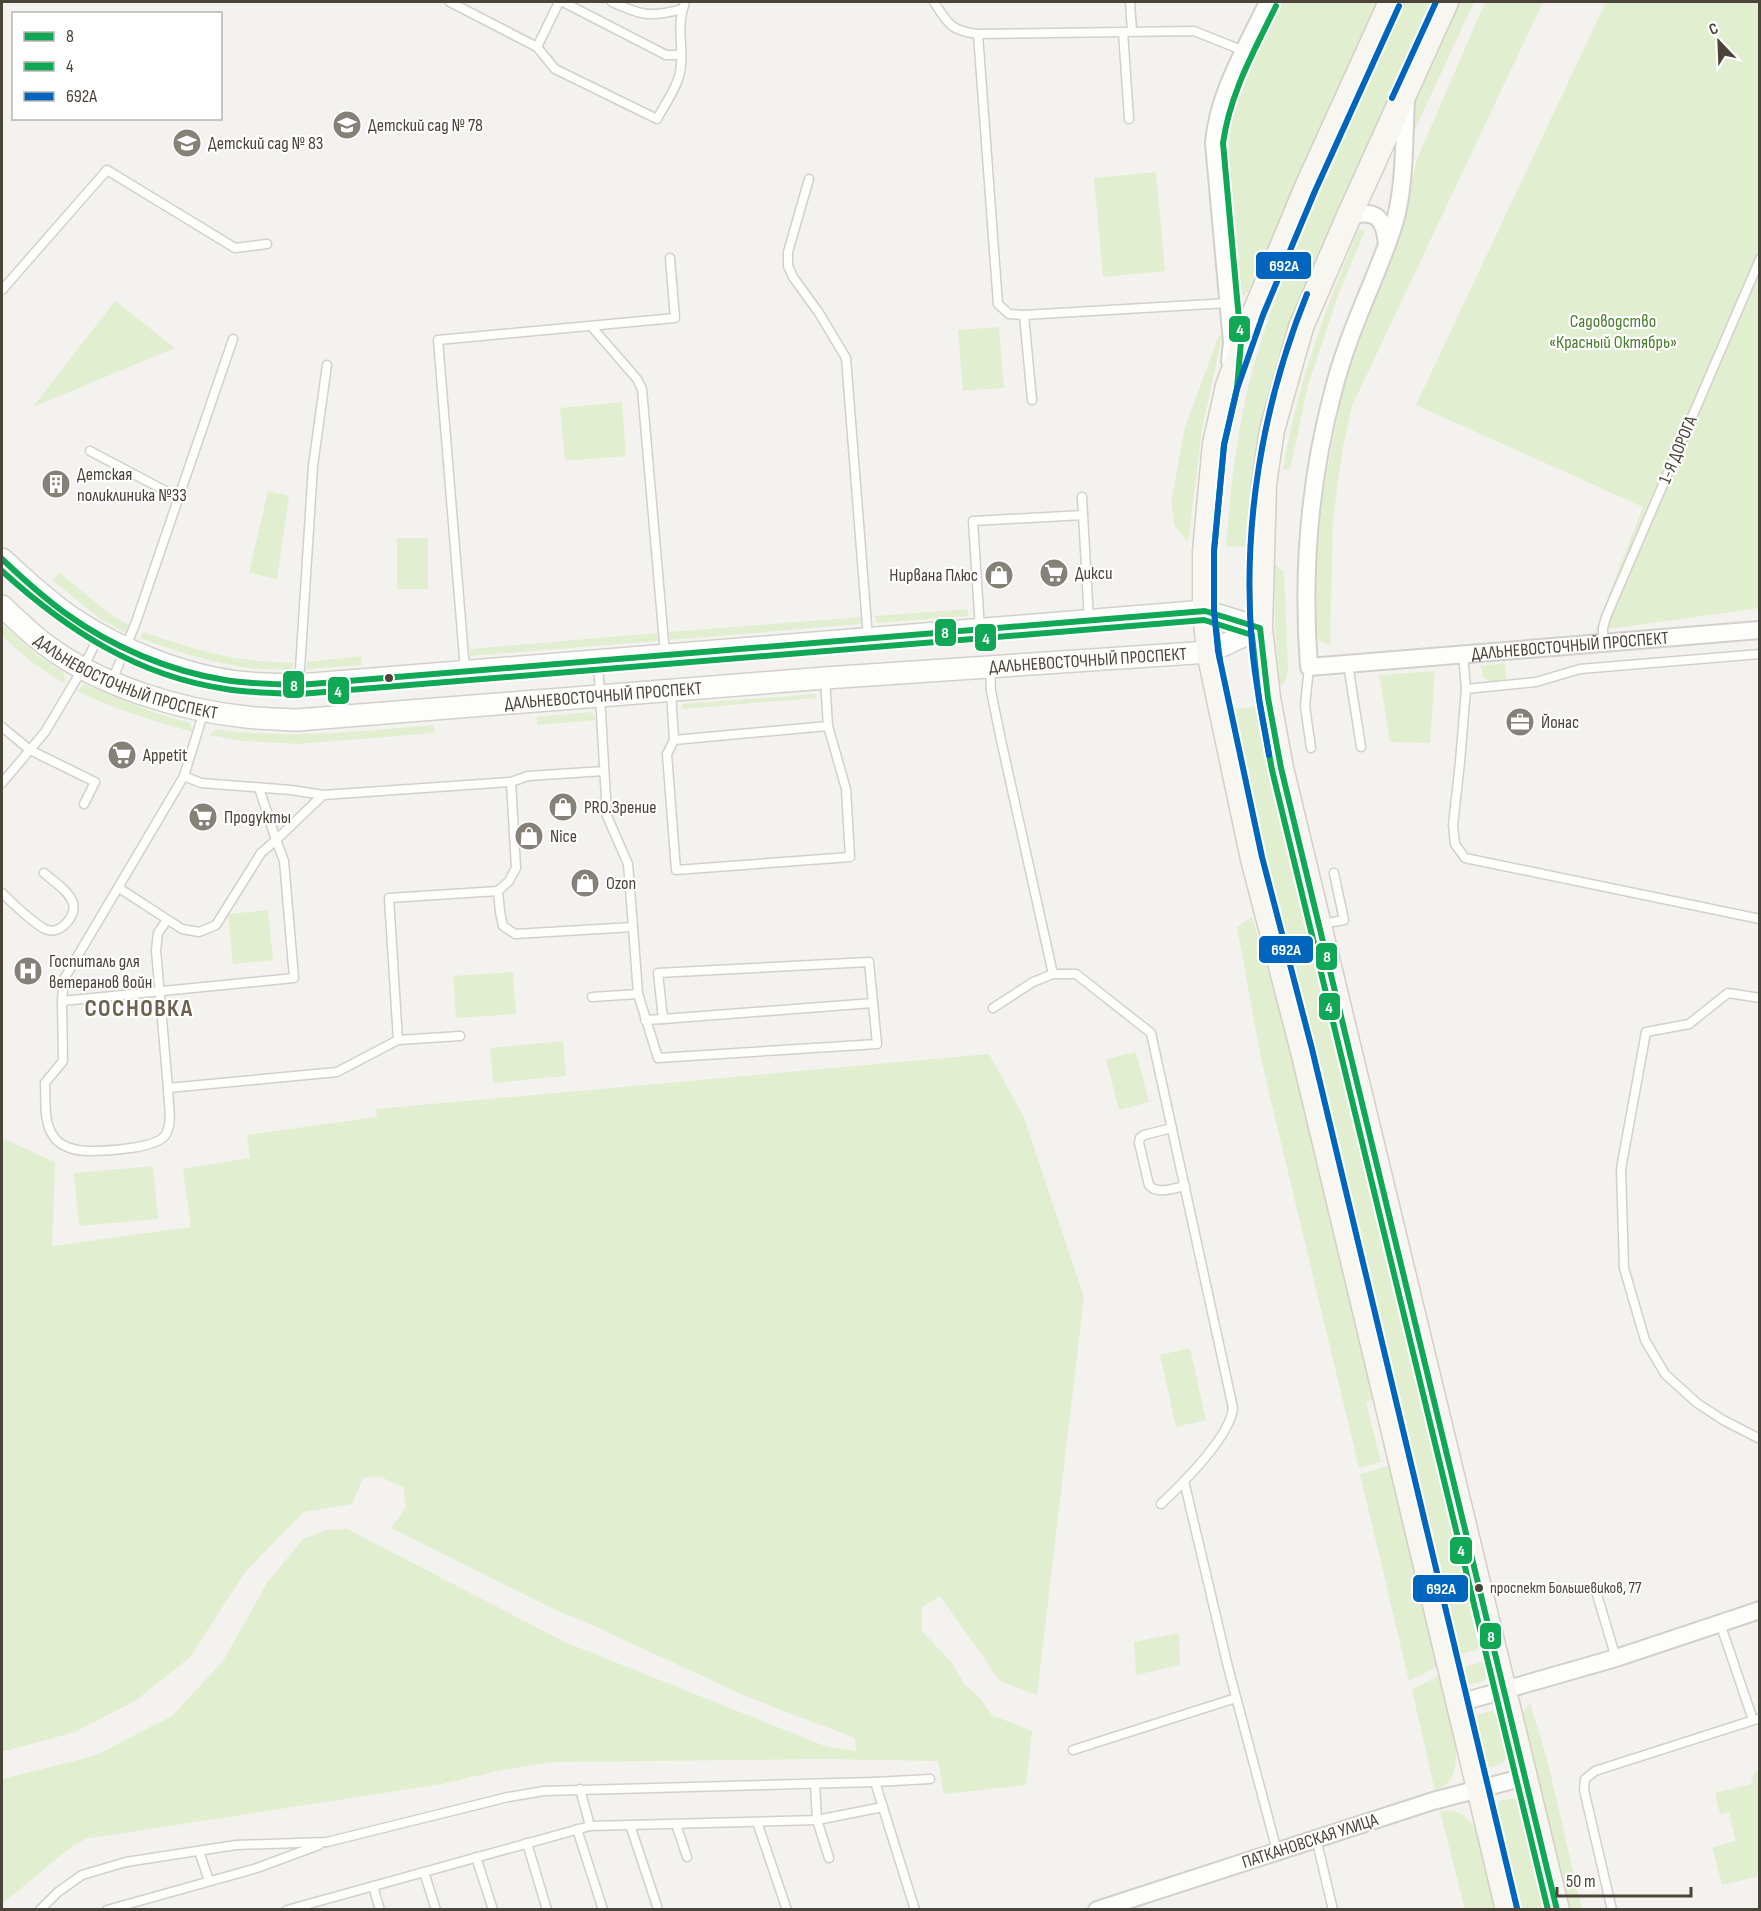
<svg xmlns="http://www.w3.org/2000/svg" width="1761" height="1911" font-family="'Sofia Sans Condensed',sans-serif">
	<rect width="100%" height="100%" fill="#f4f2ee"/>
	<!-- green -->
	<g fill="#e1eecf">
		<polygon points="1281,2 1378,2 1248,292 1245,295 1240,295 1237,292 1224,139 1225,126"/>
		<path d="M1403,2H1433L1324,242L1296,313L1252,510L1249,547L1226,546C1231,483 1238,419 1256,358C1293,235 1350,118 1403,2Z"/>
		<polygon points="1460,2 1474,2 1412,136 1413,102"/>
		<polygon points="1485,2 1543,2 1352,406 1343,446 1333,518 1330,645 1322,643 1317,636 1316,589 1320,506 1344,384 1401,227 1417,159"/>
		<polygon points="1606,2 1759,2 1759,608 1595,631 1643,507 1416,405"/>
		<polygon points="1156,172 1165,271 1103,277 1094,178"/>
		<path d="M1359,229L1365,231L1340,290L1308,385L1290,470L1283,469C1298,383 1325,308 1359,229Z"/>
		<polygon points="115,301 175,348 33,407"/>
		<polygon points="999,327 1004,388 963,391 958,330"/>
		<polygon points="1219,335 1222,336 1220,346 1202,429 1188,542 1175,526 1171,503 1185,427"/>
		<polygon points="622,402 626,456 565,461 560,408"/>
		<polygon points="268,491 289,496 277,579 249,573"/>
		<rect x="397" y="538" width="31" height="51"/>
		<polygon points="1274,563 1284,572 1288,670 1286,680 1280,686 1275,626"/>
		<polygon points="60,573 107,612 129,625 126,633 102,620 52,580"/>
		<polygon points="968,609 968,616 876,623 875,616"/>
		<polygon points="861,617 861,624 670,640 669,632"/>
		<polygon points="2,624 37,655 64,673 65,684 33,663 2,636"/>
		<path d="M143,632C178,644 214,656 251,660C265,662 279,662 293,663L292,670C278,669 263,670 249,668C212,663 175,651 140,638Z"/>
		<polygon points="657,633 658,641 470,656 470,649"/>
		<polygon points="361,656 362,665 307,669 307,662"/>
		<polygon points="1505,663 1506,681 1491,682 1483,677 1481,666"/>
		<polygon points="1435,671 1430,743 1390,742 1380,679 1377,675"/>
		<path d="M84,684L153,712L190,723L193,732C153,721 115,709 77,691Z"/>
		<polygon points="815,694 817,698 682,709 682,704"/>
		<polygon points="1257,706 1269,776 1482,1648 1458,1655 1249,780 1235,709"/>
		<polygon points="589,712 593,714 596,720 537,725 537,717"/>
		<path d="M433,725L434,733L299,744L244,741L209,735L216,729C288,740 360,731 433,725Z"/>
		<polygon points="268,910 273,960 233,964 228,914"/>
		<polygon points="1252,917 1292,1054 1373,1400 1366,1402 1381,1462 1359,1468 1261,1059 1237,927"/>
		<polygon points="513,972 516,1014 456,1018 453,976"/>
		<polygon points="563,1041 566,1076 493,1083 490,1048"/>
		<polygon points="1136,1052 1149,1102 1119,1110 1106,1059"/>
		<polygon points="989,1054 1024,1117 1084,1297 1037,1695 1000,1681 940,1596 922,1607 922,1631 952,1663 965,1685 979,1697 992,1715 1032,1731 1026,1785 944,1794 938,1761 822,1759 555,1762 501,1770 442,1784 85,1839 71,1847 2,1904 2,1779 94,1756 172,1716 223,1661 267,1583 303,1539 327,1530 347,1529 567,1643 827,1747 856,1751 855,1738 750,1698 594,1626 558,1611 391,1528 406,1507 403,1487 381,1477 363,1478 352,1504 304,1512 246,1571 190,1657 135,1701 75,1732 2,1752 2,1138 55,1162 52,1246 191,1227 183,1169 250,1158 247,1135 377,1117 376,1109"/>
		<polygon points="153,1166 158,1219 79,1226 74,1173"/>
		<polygon points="1190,1348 1206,1420 1176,1427 1160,1355"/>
		<polygon points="1392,1465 1439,1666 1409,1681 1360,1474"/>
		<polygon points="1179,1633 1180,1665 1136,1675 1134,1642"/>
		<polygon points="1485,1661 1488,1673 1484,1681 1471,1684 1466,1683 1460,1668"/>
		<path d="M1441,1674L1456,1735C1456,1758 1459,1782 1435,1791L1412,1690Z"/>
		<polygon points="1530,1703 1547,1759 1582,1909 1569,1909 1523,1721 1523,1713"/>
		<path d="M1491,1711L1498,1715L1507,1756L1502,1764L1490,1767C1480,1762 1472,1724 1478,1714Z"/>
		<polygon points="1759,1769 1759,1876 1722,1885 1712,1847 1736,1841 1729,1812 1720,1814 1715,1793 1751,1784 1753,1775"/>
		<polygon points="1514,1798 1520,1803 1546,1909 1519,1909 1495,1810 1499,1801"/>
		<path d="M1453,1810C1466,1816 1472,1822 1479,1834L1496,1909H1465L1440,1811Z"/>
	</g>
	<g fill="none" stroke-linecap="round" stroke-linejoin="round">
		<!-- service casing -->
		<g stroke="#d2d0cb" stroke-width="11">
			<g id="service">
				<path d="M450,2L537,47L555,69L657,119C664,106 678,86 680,72C685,47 675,29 685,2"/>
				<polyline points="563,2 666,55 681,55"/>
				<path d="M612,2C641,15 650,18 682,9"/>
				<path d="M934,2C948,24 951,31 978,34L1194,31L1244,51"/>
				<polyline points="1130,2 1132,31"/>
				<polyline points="1123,32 1129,119"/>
				<polyline points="978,34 998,304 1009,314 1024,315 1228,303"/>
				<polyline points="537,47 559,2"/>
				<polyline points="809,179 788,252 788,266 793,277 819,313 846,358 868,638"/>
				<polyline points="2,290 107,170 235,248 267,244"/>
				<polyline points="1024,315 1032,400"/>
				<polyline points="591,326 637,379 642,389 665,654"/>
				<polyline points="90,451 179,498"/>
				<polyline points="1082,497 1089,620"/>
				<polyline points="980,629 973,521 1083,515"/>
				<polyline points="1603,643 1603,628 1606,617 1760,259"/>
				<polyline points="1463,654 1466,689 1460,762 1453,825 1455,844 1465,858 1760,919"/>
				<polyline points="1348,664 1361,747"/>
				<polyline points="1309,667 1305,706 1311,748"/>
				<path d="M990,668L991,691L1001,740L1053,974H1076L1151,1033L1233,1408C1230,1437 1182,1484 1161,1504"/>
				<polyline points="465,670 438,340 675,318 670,258"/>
				<polyline points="825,679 828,726"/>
				<polyline points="112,681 136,622 233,339"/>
				<polyline points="299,685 313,466 327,365"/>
				<polyline points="1466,689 1536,682 1580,669 1760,654"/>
				<polyline points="671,691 674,740"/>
				<polygon points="828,726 846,789 850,857 676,870 667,754 674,740"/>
				<polyline points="2,727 30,750 95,782 84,804"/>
				<polyline points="184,776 201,783 291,790 323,795 511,782 528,776 604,771"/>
				<polyline points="2,783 45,732 83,668 99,636"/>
				<path d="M323,795L276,840L284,861L294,978L62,1001L63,1061L45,1083C46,1100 43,1123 54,1137C61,1147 76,1151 88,1151C104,1151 158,1149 166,1134C173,1121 168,1102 168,1088L337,1072L398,1040L389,898L498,891L500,912L503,926L515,934L633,927L628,864L607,816L598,662"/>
				<polyline points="119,888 182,929 199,932 216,925 261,853 276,840 259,788"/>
				<polyline points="498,891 509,881 516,868 511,782"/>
				<path d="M2,893C14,904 31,922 45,929C59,936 77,917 73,903C69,891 53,881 44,873"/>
				<polyline points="167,920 158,933 156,950 168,1088"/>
				<polyline points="1322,924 1344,920 1334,873"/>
				<polyline points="638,994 658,1058 877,1044 869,962 658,973 663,1019 645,1020"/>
				<polyline points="592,997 638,994 633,927"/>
				<polyline points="1760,998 1728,993 1689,1024 1646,1032 1621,1169 1624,1268 1645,1340 1665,1374 1697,1403 1723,1420 1760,1439"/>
				<polyline points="62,1001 64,979 184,776 204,711"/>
				<polyline points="993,1008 1033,982 1053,974"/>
				<polyline points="663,1019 873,1003"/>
				<polyline points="398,1040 460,1036"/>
				<path d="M1172,1128L1144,1135L1140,1138L1139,1143L1149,1185C1157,1195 1174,1188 1185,1186"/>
				<polyline points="1184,1481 1228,1667 1277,1851"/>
				<polyline points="1595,1588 1616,1658"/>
				<polyline points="1720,1623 1753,1720"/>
				<polyline points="1073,1750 1236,1698"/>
				<polyline points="815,1784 817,1820 829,1858"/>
				<polyline points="580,1789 590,1826"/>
				<polyline points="757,1822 787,1910"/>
				<polyline points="676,1824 687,1857"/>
				<polyline points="630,1825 657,1906"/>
				<polyline points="577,1829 603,1910"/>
				<polyline points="1316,1838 1333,1910"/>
				<polyline points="527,1843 547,1910"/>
				<polyline points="199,1851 209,1881"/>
				<polyline points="476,1857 493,1910"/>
				<polyline points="424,1872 436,1910"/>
				<polyline points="373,1886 380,1910"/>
				<polyline points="40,1910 58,1892 82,1875 126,1862 236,1845 327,1842 508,1797 544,1791 875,1782"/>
				<polyline points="107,1910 257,1868 319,1845"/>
				<polyline points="287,1910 590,1826 817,1820 883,1807"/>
				<polyline points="915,1910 875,1782 930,1779"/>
				<polyline points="1612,1910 1584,1790 1585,1779 1595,1771 1760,1718"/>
			</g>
		</g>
		<!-- minor casing -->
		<g stroke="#d2d0cb" stroke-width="20">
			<g id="minor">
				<path id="s1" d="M1406,99C1404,135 1405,173 1398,208C1394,230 1384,252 1376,273C1360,312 1343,351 1333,392C1309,482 1302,575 1309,667L1760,630"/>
				<path d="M1349,216C1376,209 1384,217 1387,244"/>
				<path d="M1230,361L1232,342L1214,143C1218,93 1247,47 1268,2"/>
				<polyline points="1459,1703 1616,1658 1760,1610"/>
				<polyline points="1097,1910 1433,1801 1525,1777"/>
			</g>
		</g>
		<!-- tertiary casing -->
		<g stroke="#d2d0cb" stroke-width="24">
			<g id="tertiary">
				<path d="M2,559C24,579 47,601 72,618C121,651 189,678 248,683C265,685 282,684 299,685L1205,611L1260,628"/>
				<path id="s2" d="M2,606C16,619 31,634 46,645C100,686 180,710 246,717C263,719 280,719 297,720L825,678L1209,652L1260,628"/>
			</g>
		</g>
		<!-- secondary casing -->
		<g stroke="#d3cfc5" stroke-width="27">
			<g id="secondary">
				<polyline points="1391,2 1307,187 1255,312 1228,386 1215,444 1205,551 1205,611 1209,652 1253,859 1303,1051 1508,1910"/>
				<polyline points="1446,2 1349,216 1301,327 1272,430 1264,484 1260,628 1268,698 1281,768 1557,1910"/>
			</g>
		</g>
		<!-- service -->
		<use href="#service" stroke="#fdfdfc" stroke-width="8"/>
		<!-- minor -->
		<use href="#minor" stroke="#fdfdfc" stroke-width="16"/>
		<!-- tertiary -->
		<use href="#tertiary" stroke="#fdfdfc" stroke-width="21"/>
		<!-- secondary -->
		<use href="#secondary" stroke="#f7f6f1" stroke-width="24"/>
		<!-- bus-1 casing -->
		<g stroke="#fff" stroke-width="10">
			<path id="bus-1" d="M2,559C22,578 43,597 65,613C112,647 169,671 225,680C250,684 274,684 299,685L1205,611L1260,628L1268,698L1281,768L1557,1910"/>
		</g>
		<!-- bus-2 casing -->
		<g stroke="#fff" stroke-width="10">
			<g id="bus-2">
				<path d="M2,571C67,630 137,676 226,689C251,693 275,693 300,694L1204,620L1252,635L1259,700L1272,770L1548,1910"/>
				<path d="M1220,661L1214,610V551L1224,445L1237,388L1241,342L1223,143C1230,93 1254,51 1276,6"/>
			</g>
		</g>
		<!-- bus-3 casing -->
		<g stroke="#fff" stroke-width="10">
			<g id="bus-3">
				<polyline points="1399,6 1315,191 1263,315 1237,389 1224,445 1214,551 1214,611 1218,651 1262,857 1312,1049 1517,1908"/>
				<polyline points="1392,98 1436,2"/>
				<path d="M1269,755C1263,719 1255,683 1252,646C1242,526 1262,405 1307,294"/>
			</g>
		</g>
		<!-- bus-1 -->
		<use href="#bus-1" stroke="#10a855" stroke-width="6"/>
		<!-- bus-2 -->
		<use href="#bus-2" stroke="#10a855" stroke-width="6"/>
		<!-- bus-3 -->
		<use href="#bus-3" stroke="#0065bd" stroke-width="6"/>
	</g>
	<!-- icons -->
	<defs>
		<g id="school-disc" transform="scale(1.5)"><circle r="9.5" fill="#868178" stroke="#fff"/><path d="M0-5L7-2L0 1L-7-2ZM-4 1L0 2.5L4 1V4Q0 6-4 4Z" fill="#fff"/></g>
		<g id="building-disc" transform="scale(1.5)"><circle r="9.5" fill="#868178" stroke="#fff"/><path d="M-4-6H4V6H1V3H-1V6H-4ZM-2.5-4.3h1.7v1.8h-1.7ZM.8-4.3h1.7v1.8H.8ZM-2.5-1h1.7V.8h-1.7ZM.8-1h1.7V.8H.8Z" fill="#fff"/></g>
		<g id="supermarket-disc" transform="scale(1.5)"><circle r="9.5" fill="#868178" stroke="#fff"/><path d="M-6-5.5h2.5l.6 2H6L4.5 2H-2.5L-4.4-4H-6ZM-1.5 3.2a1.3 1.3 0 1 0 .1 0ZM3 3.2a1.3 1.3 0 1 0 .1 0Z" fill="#fff"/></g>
		<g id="shop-disc" transform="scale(1.5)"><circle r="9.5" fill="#868178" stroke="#fff"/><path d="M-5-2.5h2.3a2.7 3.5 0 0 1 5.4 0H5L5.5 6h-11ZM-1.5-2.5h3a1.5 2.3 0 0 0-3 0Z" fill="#fff"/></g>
		<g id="office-disc" transform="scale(1.5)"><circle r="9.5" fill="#868178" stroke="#fff"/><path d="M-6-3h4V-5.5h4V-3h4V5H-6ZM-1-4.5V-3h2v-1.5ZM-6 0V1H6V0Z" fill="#fff"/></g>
		<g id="hospital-disc" transform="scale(1.5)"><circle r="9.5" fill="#868178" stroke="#fff"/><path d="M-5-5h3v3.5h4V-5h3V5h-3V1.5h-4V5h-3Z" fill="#fff"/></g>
	</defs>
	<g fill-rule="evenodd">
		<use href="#school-disc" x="347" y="125"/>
		<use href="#school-disc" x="187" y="143"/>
		<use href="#building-disc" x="56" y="484"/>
		<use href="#supermarket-disc" x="1054" y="573"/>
		<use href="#shop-disc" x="999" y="575"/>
		<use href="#office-disc" x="1520" y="722"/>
		<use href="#supermarket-disc" x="122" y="755"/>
		<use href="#shop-disc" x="563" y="807"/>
		<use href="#supermarket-disc" x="203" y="817"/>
		<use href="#shop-disc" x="529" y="836"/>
		<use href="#shop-disc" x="585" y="883"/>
		<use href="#hospital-disc" x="28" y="971"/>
	</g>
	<!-- markers -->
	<g fill="#4b4439" stroke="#fff" stroke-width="2">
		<circle cx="389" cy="678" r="5"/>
		<circle cx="1479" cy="1588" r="5"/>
	</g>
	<g text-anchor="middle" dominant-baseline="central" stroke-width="4.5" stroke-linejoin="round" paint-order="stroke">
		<!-- bus labels -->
		<g font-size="16" fill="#4b4439" stroke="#fff" text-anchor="start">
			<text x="1490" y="1588">проспект Большевиков, 77</text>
		</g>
		<!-- poi labels -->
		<g font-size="18" fill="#4b4439" stroke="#fff" text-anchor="start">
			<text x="368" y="125">Детский сад № 78</text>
			<text x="208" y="143">Детский сад № 83</text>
			<text x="77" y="474">Детская<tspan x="77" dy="21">поликлиника №33</tspan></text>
			<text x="1075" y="573">Дикси</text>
			<text x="978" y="575" text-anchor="end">Нирвана Плюс</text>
			<text x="1541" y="722">Йонас</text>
			<text x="143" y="755">Appetit</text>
			<text x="584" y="807">PRO.Зрение</text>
			<text x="224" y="817">Продукты</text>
			<text x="550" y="836">Nice</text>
			<text x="606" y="883">Ozon</text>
			<text x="49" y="961">Госпиталь для<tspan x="49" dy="21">ветеранов войн</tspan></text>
		</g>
		<!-- park labels -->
		<g font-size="18" fill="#4a7f2a" stroke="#fff">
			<text x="1613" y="321">Садоводство<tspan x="1613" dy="21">«Красный Октябрь»</tspan></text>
		</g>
		<!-- street labels -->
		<g font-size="18" fill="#4b4439" stroke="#fff">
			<text transform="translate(1678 450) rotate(-67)">1-Я ДОРОГА</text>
			<text stroke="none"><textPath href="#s1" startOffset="844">ДАЛЬНЕВОСТОЧНЫЙ ПРОСПЕКТ</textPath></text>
			<text stroke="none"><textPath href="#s2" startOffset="1118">ДАЛЬНЕВОСТОЧНЫЙ ПРОСПЕКТ</textPath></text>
			<text stroke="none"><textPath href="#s2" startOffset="146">ДАЛЬНЕВОСТОЧНЫЙ ПРОСПЕКТ</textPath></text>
			<text stroke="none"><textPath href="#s2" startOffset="632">ДАЛЬНЕВОСТОЧНЫЙ ПРОСПЕКТ</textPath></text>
			<text transform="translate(1310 1841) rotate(-18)">ПАТКАНОВСКАЯ УЛИЦА</text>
		</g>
		<!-- district labels -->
		<g font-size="24" font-weight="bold" letter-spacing="1.5" fill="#6e6250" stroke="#fff">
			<text x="139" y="1008">СОСНОВКА</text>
		</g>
	</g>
	<g stroke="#fff" stroke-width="2">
		<rect x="1255" y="251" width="57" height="29" rx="6" fill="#0065bd"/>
		<rect x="1228" y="315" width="23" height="28" rx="6" fill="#10a855"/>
		<rect x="934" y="618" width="23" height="29" rx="6" fill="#10a855"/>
		<rect x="974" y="623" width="23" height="29" rx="6" fill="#10a855"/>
		<rect x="282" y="670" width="23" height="29" rx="6" fill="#10a855"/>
		<rect x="327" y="676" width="23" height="29" rx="6" fill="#10a855"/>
		<rect x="1258" y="935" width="56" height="29" rx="6" fill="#0065bd"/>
		<rect x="1315" y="942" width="23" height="29" rx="6" fill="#10a855"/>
		<rect x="1318" y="992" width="23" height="29" rx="6" fill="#10a855"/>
		<rect x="1449" y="1536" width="24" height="29" rx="6" fill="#10a855"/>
		<rect x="1412" y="1574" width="57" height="29" rx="6" fill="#0065bd"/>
		<rect x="1479" y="1622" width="23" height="28" rx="6" fill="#10a855"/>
	</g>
	<g font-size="16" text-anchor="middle" font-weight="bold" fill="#fff">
		<text x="1284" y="271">692А</text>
		<text x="1240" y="335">4</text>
		<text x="945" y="638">8</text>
		<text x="986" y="644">4</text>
		<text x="294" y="691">8</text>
		<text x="338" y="697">4</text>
		<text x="1286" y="955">692А</text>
		<text x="1327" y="962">8</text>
		<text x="1329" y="1013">4</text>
		<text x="1461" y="1556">4</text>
		<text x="1441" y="1594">692А</text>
		<text x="1491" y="1642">8</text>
	</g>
	<!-- border -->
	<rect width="1761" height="1911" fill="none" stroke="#4b4439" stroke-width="6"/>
	<!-- legend -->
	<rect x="12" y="12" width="210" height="108" fill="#ffffff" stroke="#b7b4b0" stroke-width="1.5"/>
	<rect x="24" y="32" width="30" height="9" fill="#10a855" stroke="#b7b4b0" stroke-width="1.5"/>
	<text x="66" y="42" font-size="18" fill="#4b4439">8</text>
	<rect x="24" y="62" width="30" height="9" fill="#10a855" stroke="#b7b4b0" stroke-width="1.5"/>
	<text x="66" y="72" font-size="18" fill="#4b4439">4</text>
	<rect x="24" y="92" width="30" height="9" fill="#0065bd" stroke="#b7b4b0" stroke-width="1.5"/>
	<text x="66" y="102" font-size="18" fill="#4b4439">692А</text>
	<!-- north arrow -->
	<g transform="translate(1719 42) rotate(337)" stroke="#ffffff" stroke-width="4.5" paint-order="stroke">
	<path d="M0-4.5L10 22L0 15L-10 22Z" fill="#4b4439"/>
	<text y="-9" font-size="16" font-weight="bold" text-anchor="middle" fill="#4b4439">С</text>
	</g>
	<!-- scale -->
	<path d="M1557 1887v9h134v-9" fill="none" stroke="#4b4439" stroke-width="3"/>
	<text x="1566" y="1887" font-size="18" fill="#4b4439" stroke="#ffffff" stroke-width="4.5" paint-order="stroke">50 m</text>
</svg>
